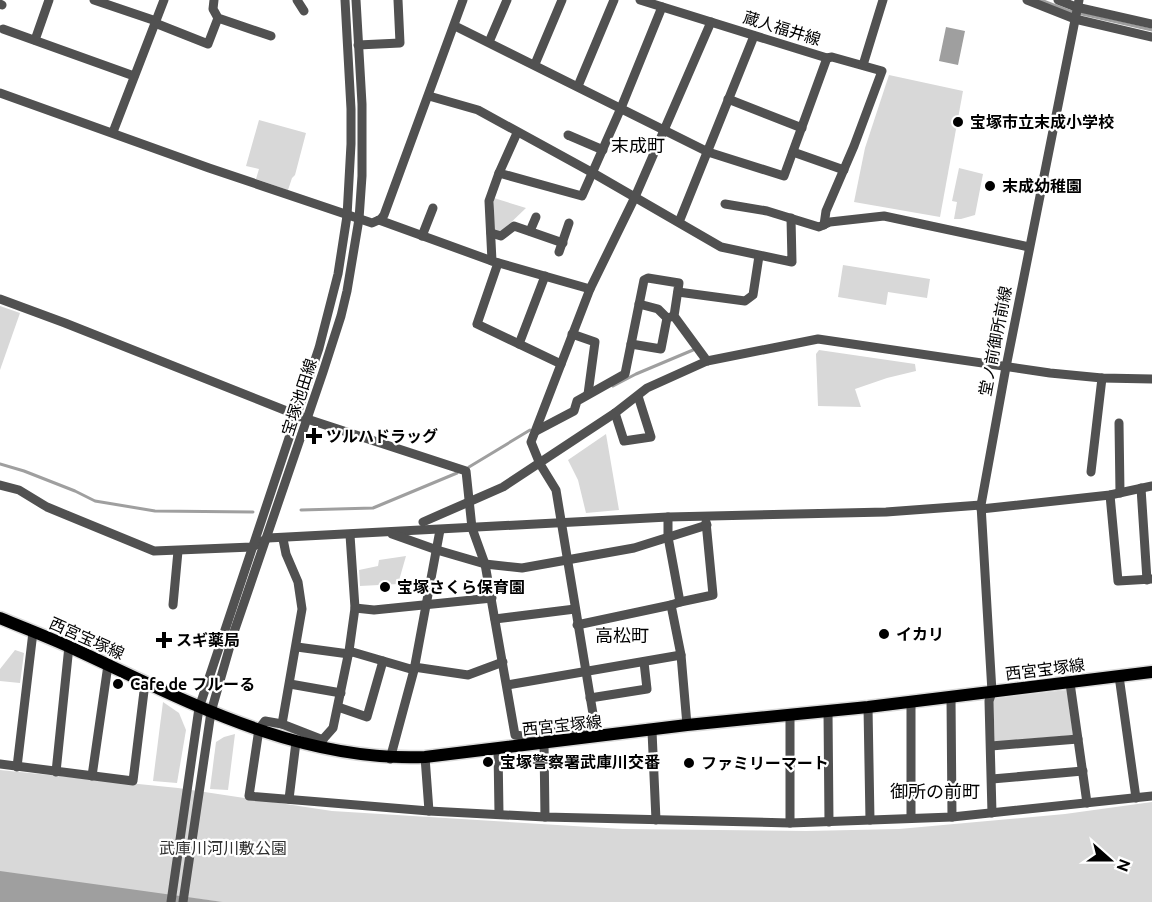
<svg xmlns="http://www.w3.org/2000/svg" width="1152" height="902" font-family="Ubuntu,'Noto Sans JP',sans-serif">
	<rect width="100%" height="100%" fill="#fff"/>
	<!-- green -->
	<g fill="#d8d8d8">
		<polygon points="889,75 963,91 940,217 854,202 865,148"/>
		<polygon points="259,120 306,133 295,175 292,178 288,190 256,179 259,169 246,166"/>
		<polygon points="959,168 983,174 975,215 961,219 954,219 957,202 952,201"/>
		<polygon points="494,198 526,208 500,233 494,231"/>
		<polygon points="843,265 930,279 927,298 888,292 886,305 838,297"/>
		<polygon points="0,306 20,313 0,370"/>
		<polygon points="819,350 915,364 916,371 887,378 855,389 861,407 818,406 816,354"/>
		<polygon points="606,434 619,510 586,513 578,480 568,460"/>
		<polygon points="406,556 398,584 360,586 359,570 378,566 379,560"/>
		<polygon points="15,650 24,653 20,683 0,681 0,669"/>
		<polygon points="1067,690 1073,735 995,742 993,698"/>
		<polygon points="163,702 179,713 186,730 177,783 153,781"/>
		<polygon points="235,734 228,790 210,789 216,742 224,737"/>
		<polygon points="0,770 178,788 332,811 623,829 806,831 899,829 1065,814 1152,802 1152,902 223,902 0,875"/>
	</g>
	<!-- water -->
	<g fill="#9f9f9f">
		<polygon points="946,27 965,31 958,65 939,61"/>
		<polygon points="0,871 223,902 0,902"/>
	</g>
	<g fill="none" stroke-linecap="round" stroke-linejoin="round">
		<!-- stream -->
		<g stroke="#9f9f9f" stroke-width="3">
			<polyline points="1041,0 1069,11 1152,30"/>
			<polyline points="613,386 636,374 693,350"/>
			<polyline points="0,464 24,471 75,491 95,501 155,511 253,512"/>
			<polyline points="469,467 530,430"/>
			<polyline points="301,510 373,508 457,473"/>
		</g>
		<!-- major casing -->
		<g stroke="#dbdbdb" stroke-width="15">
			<path id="major" d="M0,618C24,628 48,637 72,648C185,700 296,762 425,757L687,725L868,707L1152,672"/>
		</g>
		<!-- minor -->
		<g stroke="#515151" stroke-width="9">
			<polyline points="94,0 156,21"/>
			<polyline points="214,0 213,9 218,18 271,36"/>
			<polyline points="297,0 304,11"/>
			<polyline points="640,0 827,58 832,57 882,71 854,146 826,211 824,225"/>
			<polyline points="1027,0 1075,19 1152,37"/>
			<polyline points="1058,0 1076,7 1152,24"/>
			<polyline points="0,4 2,5"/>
			<polyline points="155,23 208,44 218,18"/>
			<polyline points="455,26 708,152 784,176 827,58"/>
			<polyline points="3,29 134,76"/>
			<polyline points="35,40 49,0"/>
			<polyline points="489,42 507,0"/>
			<polyline points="358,45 400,43 398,0"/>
			<polyline points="535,64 562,0"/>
			<polyline points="863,65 883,0"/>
			<polyline points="578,86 614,0"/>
			<polyline points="0,93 209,168 372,223 381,219 384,215 463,0"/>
			<polyline points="429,96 478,110 593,173 721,247 792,262 791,218"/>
			<polyline points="728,99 802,128"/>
			<polyline points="113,132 164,0"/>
			<polyline points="517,133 499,173 489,201 492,261 590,289"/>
			<polyline points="568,135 603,150"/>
			<polyline points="793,152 844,170"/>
			<polyline points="499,173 582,196 621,108 662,7"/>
			<polyline points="725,204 767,211 819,227 830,222 884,216 1029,247"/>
			<polyline points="379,220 492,261"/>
			<polyline points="679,222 754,36"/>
			<polyline points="530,231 536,217"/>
			<polyline points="491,233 501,236 514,226 563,243"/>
			<polyline points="422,236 433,208"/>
			<polyline points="559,252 569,223"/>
			<polyline points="498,263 477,324 561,364"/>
			<polyline points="678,292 745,301 753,295 759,256"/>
			<polyline points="0,299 65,323 307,419 466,471 472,528 485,564 515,735 523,736 595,727"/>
			<polyline points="639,304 658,309 667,318"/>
			<polyline points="572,334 595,342 588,394"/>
			<polyline points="519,344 545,276"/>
			<polyline points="631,344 661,349 667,318 674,316"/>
			<polyline points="615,413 624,441 651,437 638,396"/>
			<polyline points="1119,423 1120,493"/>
			<polyline points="536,431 574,411 577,401 625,374 644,280 648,278 679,283 674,316 707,361"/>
			<polyline points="1091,472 1102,378"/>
			<polyline points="0,485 19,490 47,507 154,551 252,547 268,538 668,517 886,512 981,505"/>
			<polyline points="1141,488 1147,580"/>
			<polyline points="1110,495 1118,581 1152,579"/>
			<polyline points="981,509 1110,495 1152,486"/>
			<polyline points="668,517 668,537 680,602 671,605 681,655 687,725"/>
			<polyline points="423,522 503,487 615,413 647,388 707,361 818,339 1050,373 1102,378 1152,379"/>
			<polyline points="392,534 437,550 485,564 522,568 634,548 707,525"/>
			<polyline points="283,539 286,554 298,582 302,609 282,724 265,721 259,729 249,796 429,811 545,817 790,823 952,817 1152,796"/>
			<polyline points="680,602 713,595 706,522"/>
			<polyline points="173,605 178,551"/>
			<polyline points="355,608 374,610 492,598"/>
			<polyline points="495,619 575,609"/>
			<polyline points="577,625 671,605"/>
			<polyline points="297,647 349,654"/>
			<polyline points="349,651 414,670"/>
			<polyline points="414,667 468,675 503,662"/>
			<polyline points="1119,676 1136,798"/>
			<polyline points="1070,683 1087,803"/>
			<polyline points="290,684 341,693"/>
			<polyline points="507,685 681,655"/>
			<polyline points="951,697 952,817"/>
			<polyline points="590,698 647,689 644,662"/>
			<polyline points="911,702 911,818"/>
			<polyline points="338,707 367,717 383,661"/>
			<polyline points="868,707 870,820"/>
			<polyline points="828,711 829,822"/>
			<polyline points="282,724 323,740"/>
			<polyline points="652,731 656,820"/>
			<polyline points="596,732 556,490 540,464 531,442 590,289 635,197 711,22"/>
			<polyline points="544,743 545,817"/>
			<polyline points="991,746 1078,739"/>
			<polyline points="316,747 333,728 349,651 355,608 350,535"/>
			<polyline points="498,749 499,814"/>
			<polyline points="425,757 429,811"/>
			<polyline points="390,759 414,670 440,530"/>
			<polyline points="0,764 133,781 145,683"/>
			<polyline points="17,767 33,632"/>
			<polyline points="56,772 69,646"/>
			<polyline points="92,776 108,665"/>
			<polyline points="992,779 1083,771"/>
			<polyline points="289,799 296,742"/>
			<polyline points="992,813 989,701 992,692 981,505 1006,367 1079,0"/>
			<polyline points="790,823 790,716"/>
			<polyline points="171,902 199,708 319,348 338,274 347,216 351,144 351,109 345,0"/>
			<polyline points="183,902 211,712 234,632 323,372 341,316 347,291 359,219 362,176 362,104 356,0"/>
		</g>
		<!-- major -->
		<use href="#major" stroke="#000" stroke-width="12"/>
	</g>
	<!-- markers -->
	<g fill="#000" stroke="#fff" stroke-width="2">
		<circle cx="958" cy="122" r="6"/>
		<circle cx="990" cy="186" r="6"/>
		<path d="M311 427h6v6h6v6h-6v6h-6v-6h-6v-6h6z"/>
		<circle cx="385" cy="587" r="6"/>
		<circle cx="884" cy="634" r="6"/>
		<path d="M161 631h6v6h6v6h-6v6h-6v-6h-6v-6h6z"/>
		<circle cx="118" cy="684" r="6"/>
		<circle cx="488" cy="762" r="6"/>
		<circle cx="689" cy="763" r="6"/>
	</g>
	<g text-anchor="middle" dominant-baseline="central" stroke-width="4.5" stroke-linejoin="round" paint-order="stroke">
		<!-- street labels -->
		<g font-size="16" fill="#000" stroke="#fff">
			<text transform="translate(782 28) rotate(17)">蔵人福井線</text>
			<text transform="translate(995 341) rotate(-79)">堂ノ前御所前線</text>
			<text transform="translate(299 397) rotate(-72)">宝塚池田線</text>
			<text transform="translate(87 638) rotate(24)">西宮宝塚線</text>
			<text transform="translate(1045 669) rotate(-7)">西宮宝塚線</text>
			<text transform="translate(562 725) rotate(-6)">西宮宝塚線</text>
		</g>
		<!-- poi labels -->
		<g font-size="16" font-weight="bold" fill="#000" stroke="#fff" text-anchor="start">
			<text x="970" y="122">宝塚市立末成小学校</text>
			<text x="1002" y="186">末成幼稚園</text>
			<text x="326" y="436">ツルハドラッグ</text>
			<text x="397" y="587">宝塚さくら保育園</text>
			<text x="896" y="634">イカリ</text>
			<text x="176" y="640">スギ薬局</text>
			<text x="130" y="684">Cafe de フルーる</text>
			<text x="500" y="762">宝塚警察署武庫川交番</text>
			<text x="701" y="763">ファミリーマート</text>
		</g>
		<!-- park labels -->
		<g font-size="16" fill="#2f2f2f" stroke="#fff">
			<text x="223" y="848">武庫川河川敷公園</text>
		</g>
		<!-- neighbourhood labels -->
		<g font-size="18" fill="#000" stroke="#fff">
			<text x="638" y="145">末成町</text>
			<text x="622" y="635">高松町</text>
			<text x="935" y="791">御所の前町</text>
		</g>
	</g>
	<!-- north arrow -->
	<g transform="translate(1110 860) rotate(111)" stroke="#ffffff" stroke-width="4.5" paint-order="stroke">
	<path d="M0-4.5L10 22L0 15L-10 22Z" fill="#000000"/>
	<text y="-9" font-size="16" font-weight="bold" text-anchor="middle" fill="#000000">N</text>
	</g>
</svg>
